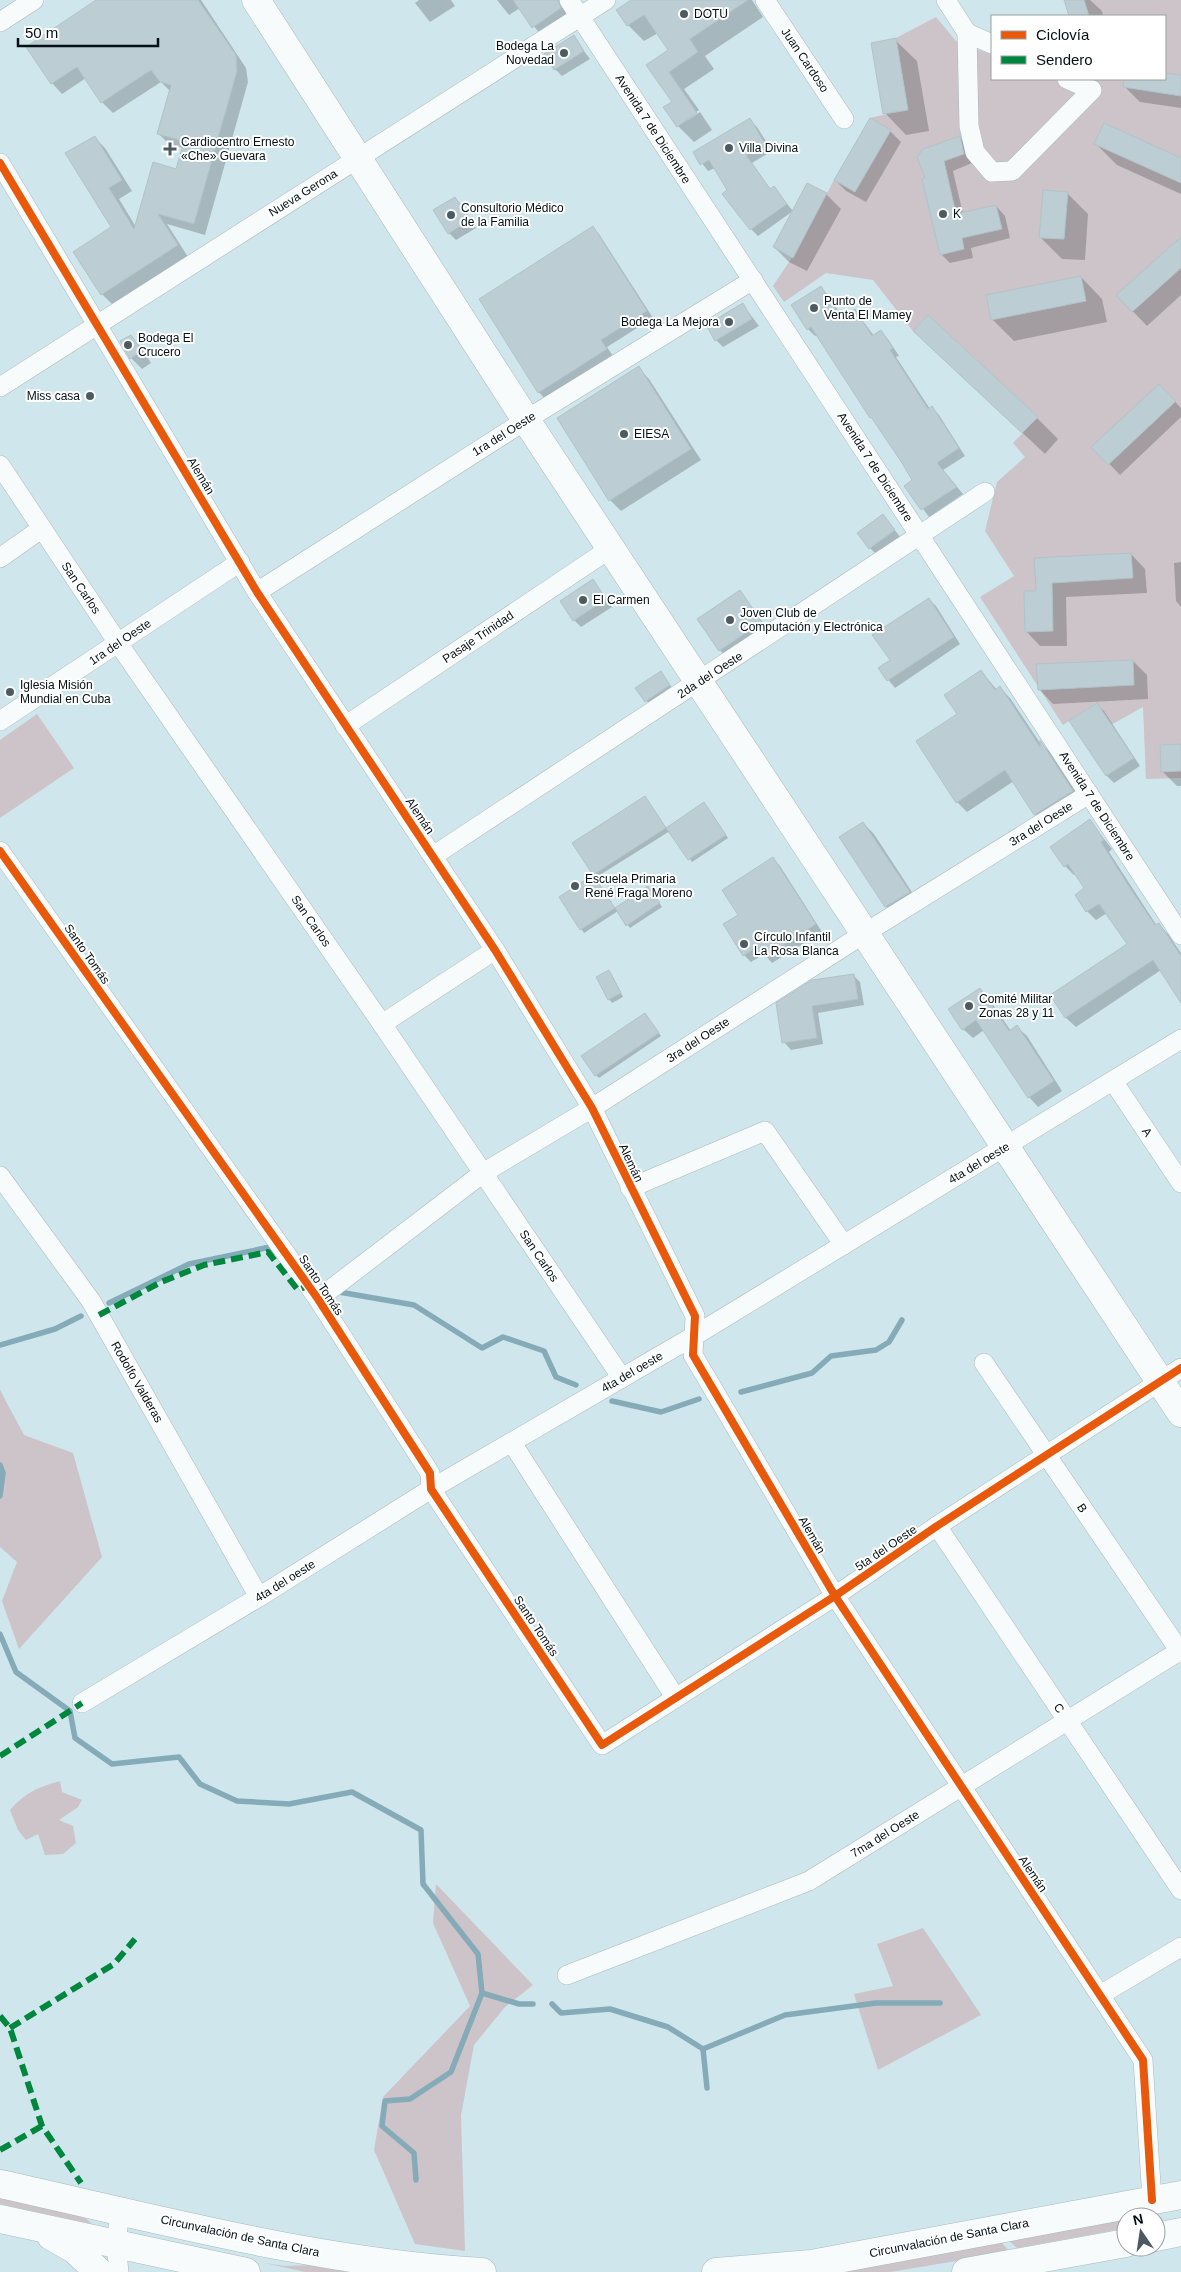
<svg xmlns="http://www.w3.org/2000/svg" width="1181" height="2272" font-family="Arial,sans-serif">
	<rect width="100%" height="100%" fill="#d0e6ed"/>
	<!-- green -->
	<g fill="#ccc4c9">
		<polygon points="1084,0 1181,0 1181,778 1146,779 1143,707 1111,725 1096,703 1063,725 980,597 1014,576 985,531 997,482 1025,457 1013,443 1038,417 928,315 913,331 873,280 826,273 784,302 773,286 797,250 834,180 855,192 890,130 870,118 908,109 896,38 936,17 956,41 992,55 992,79 1165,79 1165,16 1089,16"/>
		<polygon points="37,714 74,768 0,818 0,740"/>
		<polygon points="0,1390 24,1435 73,1453 102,1557 19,1649 2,1601 17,1562 0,1547"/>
		<path d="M60,1781L62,1792L82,1800L78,1807L59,1820L73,1826L76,1843L63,1854L45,1855L38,1834L26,1840L18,1830L10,1810C25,1793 38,1787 60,1781Z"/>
		<polygon points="436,1884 533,1985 505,2007 474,2045 461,2115 465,2251 415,2244 374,2150 383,2097 470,2006 433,1923"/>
		<polygon points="923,1928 981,2015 878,2070 854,1994 893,1986 877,1944"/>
		<polygon points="0,2195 77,2211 92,2224 0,2204"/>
		<polygon points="1126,2218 1126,2228 1017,2248 1008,2240"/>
		<polygon points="1002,2243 1010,2252 890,2272 833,2272"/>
		<polygon points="265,2263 284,2266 311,2265 360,2272 305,2272"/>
	</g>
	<!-- shadow -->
	<g fill="#0003">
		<polygon points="98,0 201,0 246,68 248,82 205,235 167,224 188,257 113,305 102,294 113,228 94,137 105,148 132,191 119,199 136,227 176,170 183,148 169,144 158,133 170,91 161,82 113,113 102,102 86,78 62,94 52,83"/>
		<polygon points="419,0 451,0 455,6 430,22 415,3"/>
		<polygon points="497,0 569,0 564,8 567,15 540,34 520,8 509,15"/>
		<polygon points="633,0 752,0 763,17 705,56 714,69 684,89 699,110 687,118 688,120 700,112 712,130 694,142 678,126 673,102 648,65 670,50 658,33 644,41 628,25"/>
		<polygon points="1065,0 1090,0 1102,11 1103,16 1070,16"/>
		<polygon points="574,38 590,59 562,76 555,69"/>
		<polygon points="895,40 917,61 929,131 906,135 885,113"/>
		<polygon points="1165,74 1181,77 1181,108 1140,102 1125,87 1127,79 1165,79"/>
		<polygon points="750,120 757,127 772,151 752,163 771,190 774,188 793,211 758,236 751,229 715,168 708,171 694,153"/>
		<polygon points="890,131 901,142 866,202 846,191 835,180"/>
		<polygon points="959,137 969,147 972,163 953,171 963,214 996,206 1005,216 1010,238 971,248 973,258 950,263 941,254 924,180"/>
		<polygon points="1096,144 1181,159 1181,194 1117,165"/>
		<polygon points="1067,193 1088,214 1085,260 1062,259 1040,237"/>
		<polygon points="826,194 841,209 807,271 789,262 774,247"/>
		<polygon points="455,198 462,205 476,228 456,240 449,233"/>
		<polygon points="593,228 599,234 653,318 607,347 613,356 545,399 539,392"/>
		<polygon points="1181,238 1181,295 1147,326 1118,296"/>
		<polygon points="1081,277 1102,299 1107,322 1014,341 992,319"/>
		<polygon points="821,288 828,295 843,318 855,310 874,336 881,332 888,339 899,356 896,357 930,409 932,408 939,415 965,456 943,470 963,494 929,517 906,486 914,480 817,335 815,336 808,329"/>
		<polygon points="743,305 759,326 723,347 716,340"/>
		<polygon points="130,336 141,347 151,363 142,369 131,358"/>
		<polygon points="936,352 1037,418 1058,439 1045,454"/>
		<polygon points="638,368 649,379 701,460 621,511 610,500 558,419"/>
		<polygon points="1159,385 1181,408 1181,417 1120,475 1093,447"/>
		<polygon points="889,523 901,538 877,555 870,548"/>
		<polygon points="1131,554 1145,569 1147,593 1066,597 1067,646 1040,646 1026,631 1037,592 1035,560"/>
		<polygon points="1181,562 1181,607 1176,601 1174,563"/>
		<polygon points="593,581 612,607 581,627 574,620"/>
		<polygon points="740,591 765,626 723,654 699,619"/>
		<polygon points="929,599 936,606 960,644 895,688 880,669 891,661"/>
		<polygon points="1133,661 1147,675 1148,699 1053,704 1039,689"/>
		<polygon points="981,671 997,690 1000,688 1010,698 1042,746 1041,743 1050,752 1082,801 1045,824 1035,814 1014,781 967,812 957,802 959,715"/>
		<polygon points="661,673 676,693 653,709 637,688"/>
		<polygon points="1096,704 1104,711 1140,766 1114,783 1107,776 1071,721"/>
		<polygon points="1181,745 1181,786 1177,786 1162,771"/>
		<polygon points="645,797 667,829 707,807 728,838 692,862 670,831 595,878 615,909 648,887 662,907 630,928 618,911 584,933 560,898 595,875 574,844"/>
		<polygon points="1090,821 1112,849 1109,852 1157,926 1159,925 1168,934 1181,953 1181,1000 1161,970 1076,1027 1066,1018 1052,995 1128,945 1107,913 1096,920 1087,911 1086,889 1076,874 1074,875 1065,866"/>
		<polygon points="863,823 874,834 919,903 897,917 886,906 841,838"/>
		<polygon points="773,859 780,866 822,932 772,963 764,954 751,962 744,955 740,915"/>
		<polygon points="612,975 623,997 612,1003 609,999"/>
		<polygon points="853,975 860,982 864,1005 818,1013 823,1044 791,1050 784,1042 778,1004"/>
		<polygon points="980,990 989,999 1011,1031 1017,1027 1027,1036 1062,1091 1038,1107 1029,1097 984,1030 973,1038 963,1029"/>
		<polygon points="645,1014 661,1036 599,1078 596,1075"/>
	</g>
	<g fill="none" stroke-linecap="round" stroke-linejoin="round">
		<!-- stream -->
		<g stroke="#86abb8" stroke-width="5.5">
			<polyline points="339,1292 414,1305 482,1348 503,1337 544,1351 556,1377 576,1385"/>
			<polyline points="109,1303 189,1264 270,1247 274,1252"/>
			<polyline points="0,1345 55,1329 81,1316"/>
			<polyline points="741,1392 812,1373 831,1356 876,1350 889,1342 902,1320"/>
			<polyline points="612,1401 661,1412 699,1399"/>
			<polyline points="0,1465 3,1473 0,1496"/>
			<polyline points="0,1634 16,1672 70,1711 75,1738 112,1764 179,1757 200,1784 237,1801 289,1804 352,1792 421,1830 423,1884 478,1954 482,1993 451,2072 410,2099 385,2101 382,2126 414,2153 416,2180"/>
			<polyline points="482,1993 519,2004 533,2004"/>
			<polyline points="552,2004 561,2013 610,2009 668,2027 703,2049 785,2015 876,2003 940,2003"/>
			<polyline points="703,2049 707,2088"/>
		</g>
	</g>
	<!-- building -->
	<g fill="#bccdd3" stroke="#b1c3c9">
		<polygon points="96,0 198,0 236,55 237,71 194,224 158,214 178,245 101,295 73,252 111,227 65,153 95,136 122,180 109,188 134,229 153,162 176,169 184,141 157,134 171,85 160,82 151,70 101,103 77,67 51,84 26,47"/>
		<polygon points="513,0 558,0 561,8 532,28"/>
		<polygon points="631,0 748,0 690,39 698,52 669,72 697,113 677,127 663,107 672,102 646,65 668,50 644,15 627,26 616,10"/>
		<polygon points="1064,0 1084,0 1089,16 1069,16"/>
		<polygon points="574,35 584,51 554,70 544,54"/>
		<polygon points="896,38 908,110 883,114 871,43"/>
		<polygon points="1165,73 1181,75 1181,96 1123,87 1124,79 1165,79"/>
		<polygon points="750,118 765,144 746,155 770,189 774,186 787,204 750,230 722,194 727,190 709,160 700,165 693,152"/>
		<polygon points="870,118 891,130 855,192 834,180"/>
		<polygon points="1104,123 1181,158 1181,183 1094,144"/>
		<polygon points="960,136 964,154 944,161 956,214 996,205 1002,229 962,238 964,249 940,255 922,179 925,178 917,157 923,149"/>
		<polygon points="807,183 827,193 793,258 773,247"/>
		<polygon points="1043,190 1068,192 1064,239 1039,238"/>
		<polygon points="455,197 470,220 448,234 433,210"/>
		<polygon points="593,226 647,311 601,340 607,349 538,393 479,299"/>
		<polygon points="1181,237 1181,268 1132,312 1116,295"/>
		<polygon points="1081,276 1086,301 991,320 986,295"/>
		<polygon points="821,286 841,318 855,309 872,336 881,330 893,348 890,350 928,409 932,406 959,448 937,463 957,487 921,510 904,486 912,480 902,463 871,417 870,418 811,327 807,330 791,305"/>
		<polygon points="743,303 752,319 715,341 706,325"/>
		<polygon points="928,315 1038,417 1022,433 913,331"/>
		<polygon points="131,335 142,351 130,359 120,341"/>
		<polygon points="639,366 691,449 609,501 557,418"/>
		<polygon points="1159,384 1176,401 1108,465 1091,447"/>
		<polygon points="883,514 895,530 869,549 857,533"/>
		<polygon points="1131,553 1133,578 1052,583 1053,631 1025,632 1024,591 1036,591 1034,558"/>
		<polygon points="593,579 606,599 573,621 560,601"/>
		<polygon points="740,590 762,622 719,651 697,619"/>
		<polygon points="929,598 954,637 887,681 878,668 890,660 872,635"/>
		<polygon points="1133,660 1134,685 1038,690 1036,664"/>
		<polygon points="981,670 995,690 1000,686 1040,747 1040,740 1073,791 1034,815 1005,770 956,803 916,741 957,714 944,695"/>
		<polygon points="661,671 670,685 645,702 635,688"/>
		<polygon points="1097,703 1134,758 1106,776 1069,721"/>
		<polygon points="1181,744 1181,771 1161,772 1160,745"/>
		<polygon points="645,796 666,828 704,802 726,835 688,860 666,828 593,875 615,908 648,886 660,903 626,926 615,908 580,930 559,897 593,875 572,843"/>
		<polygon points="1090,819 1104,840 1101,842 1128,885 1155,925 1159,923 1181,956 1181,1003 1153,960 1065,1018 1050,995 1127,944 1099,904 1086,912 1075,895 1084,888 1068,864 1064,867 1050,847"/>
		<polygon points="863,822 910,892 885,907 839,837"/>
		<polygon points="773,857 816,924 765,957 758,946 743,956 723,924 738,915 722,890"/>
		<polygon points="609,970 621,993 608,1000 596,977"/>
		<polygon points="854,974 858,999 812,1006 817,1038 782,1043 776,1003 812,980"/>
		<polygon points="980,988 1009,1031 1017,1025 1054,1081 1028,1098 976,1020 962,1030 948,1009"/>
		<polygon points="645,1013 659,1033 595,1076 581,1056"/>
	</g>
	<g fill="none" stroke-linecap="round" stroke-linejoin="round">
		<!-- street casing -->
		<g stroke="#a7b9be" stroke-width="20">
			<g id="street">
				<polyline points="569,0 1181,935"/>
				<polyline points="765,0 844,119"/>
				<polyline points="946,0 967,33 969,126 975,152 992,172 1012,171 1092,90 1067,79"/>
				<polyline points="0,22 34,0"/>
				<polyline points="967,33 992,44"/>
				<polyline points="0,163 257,592 495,950 592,1108 695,1316 693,1355 835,1596 1143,2060 1152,2200"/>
				<polyline points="0,387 606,0"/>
				<polyline points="0,465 118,643 382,1024 622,1378"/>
				<polyline points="0,558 41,529"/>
				<polyline points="257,592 537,413 753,280"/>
				<polyline points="0,721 240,562"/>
				<polyline points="345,726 611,548"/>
				<polyline points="0,851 318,1299 430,1473 431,1489 602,1745 835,1596 937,1526 1181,1368"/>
				<polyline points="433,856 985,492"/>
				<polyline points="382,1024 495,950"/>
				<polyline points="1113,1081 1181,1183"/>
				<polyline points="0,1176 91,1301 259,1597"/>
				<polyline points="630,1188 765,1131 844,1245"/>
				<polyline points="318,1299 483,1173 592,1108 865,933 1089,794"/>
				<polyline points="984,1363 1181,1653"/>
				<polyline points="512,1443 675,1697"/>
				<polyline points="937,1526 1181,1890"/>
				<polyline points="82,1703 259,1597 431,1489 694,1336 1181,1039"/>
				<polyline points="567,1975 809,1881 1181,1650"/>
				<polyline points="1100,1995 1181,1947"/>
				<polyline points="119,2272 116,2244 120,2211"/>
			</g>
		</g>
		<!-- secondary casing -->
		<g stroke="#a7b9be" stroke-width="29">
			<polyline id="secondary" points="256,0 526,420 1181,1413"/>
		</g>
		<!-- highway casing -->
		<g stroke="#a7b9be" stroke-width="29">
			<g id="highway">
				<path d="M0,2184C159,2219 319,2263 482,2272"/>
				<polyline points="0,2219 246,2272"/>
				<polyline points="51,2236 74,2249 99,2272"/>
				<polyline points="1156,2237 1181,2232"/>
				<polyline points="716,2272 811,2264 1181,2195"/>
				<polyline points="966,2272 1126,2243"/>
			</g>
		</g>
		<!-- street -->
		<use href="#street" stroke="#f8fbfc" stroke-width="19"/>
		<!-- secondary -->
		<use href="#secondary" stroke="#f8fbfc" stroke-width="28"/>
		<!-- highway -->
		<use href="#highway" stroke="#f8fbfc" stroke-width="28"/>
		<!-- quiet -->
		<g stroke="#00873e" stroke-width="6" stroke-dasharray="12 6" stroke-linecap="butt">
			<polyline points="99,1315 161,1282 204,1265 268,1252 298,1290 308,1286"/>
			<polyline points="0,1756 82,1703"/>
			<polyline points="0,2016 10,2028 42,2126 81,2183"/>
			<polyline points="10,2028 114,1964 135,1939"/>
			<polyline points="0,2150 42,2126"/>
		</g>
		<!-- cycleway casing -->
		<g stroke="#fff" stroke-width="11">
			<g id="cycleway">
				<polyline points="0,163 257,592 495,950 592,1108 695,1316 693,1355 835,1596 1143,2060 1152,2200"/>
				<polyline points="0,851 318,1299 430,1473 431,1489 602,1745 835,1596 937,1526 1181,1368"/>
			</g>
		</g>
		<!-- cycleway -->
		<use href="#cycleway" stroke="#e8590c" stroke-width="8"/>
	</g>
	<!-- markers -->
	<g fill="#4b5b61" stroke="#fff" stroke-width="2">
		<circle cx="684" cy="14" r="5"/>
		<circle cx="564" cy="53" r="5"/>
		<circle cx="729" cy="148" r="5"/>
		<path d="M167.5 141.5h5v5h5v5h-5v5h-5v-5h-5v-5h5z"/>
		<circle cx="943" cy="214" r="5"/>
		<circle cx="451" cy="215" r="5"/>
		<circle cx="814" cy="308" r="5"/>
		<circle cx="729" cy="322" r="5"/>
		<circle cx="128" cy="345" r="5"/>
		<circle cx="90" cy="396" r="5"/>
		<circle cx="624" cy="434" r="5"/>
		<circle cx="583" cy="600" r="5"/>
		<circle cx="730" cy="620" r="5"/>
		<circle cx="10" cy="692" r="5"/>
		<circle cx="575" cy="886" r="5"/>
		<circle cx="744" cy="944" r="5"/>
		<circle cx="969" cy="1006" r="5"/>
	</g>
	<g text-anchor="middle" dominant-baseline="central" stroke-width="4" stroke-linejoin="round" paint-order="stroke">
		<!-- poi labels -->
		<g font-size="12" fill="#031015" stroke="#fff" text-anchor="start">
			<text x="694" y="14">DOTU</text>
			<text x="554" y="46" text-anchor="end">Bodega La<tspan x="554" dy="14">Novedad</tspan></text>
			<text x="181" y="142">Cardiocentro Ernesto<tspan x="181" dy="14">«Che» Guevara</tspan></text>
			<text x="739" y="148">Villa Divina</text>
			<text x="461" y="208">Consultorio Médico<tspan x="461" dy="14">de la Familia</tspan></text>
			<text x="953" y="214">K</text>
			<text x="824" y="301">Punto de<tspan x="824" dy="14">Venta El Mamey</tspan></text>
			<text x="719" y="322" text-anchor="end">Bodega La Mejora</text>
			<text x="138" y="338">Bodega El<tspan x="138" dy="14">Crucero</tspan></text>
			<text x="80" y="396" text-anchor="end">Miss casa</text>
			<text x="634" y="434">EIESA</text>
			<text x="593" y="600">El Carmen</text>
			<text x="740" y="613">Joven Club de<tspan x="740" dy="14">Computación y Electrónica</tspan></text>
			<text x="20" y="685">Iglesia Misión<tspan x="20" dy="14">Mundial en Cuba</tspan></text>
			<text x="585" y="879">Escuela Primaria<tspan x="585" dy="14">René Fraga Moreno</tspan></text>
			<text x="754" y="937">Círculo Infantil<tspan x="754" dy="14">La Rosa Blanca</tspan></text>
			<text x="979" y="999">Comité Militar<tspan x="979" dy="14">Zonas 28 y 11</tspan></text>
		</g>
		<!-- street labels -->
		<g font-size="12" fill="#031015" stroke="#fff">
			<text transform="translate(805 60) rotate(56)">Juan Cardoso</text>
			<text transform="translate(653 129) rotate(57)">Avenida 7 de Diciembre</text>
			<text transform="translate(303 193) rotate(-32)">Nueva Gerona</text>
			<text transform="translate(504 434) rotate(-32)">1ra del Oeste</text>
			<text transform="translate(875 467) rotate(57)">Avenida 7 de Diciembre</text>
			<text transform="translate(201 476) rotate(59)">Alemán</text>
			<text transform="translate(81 588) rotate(56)">San Carlos</text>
			<text transform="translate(478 637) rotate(-34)">Pasaje Trinidad</text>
			<text transform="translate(120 642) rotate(-34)">1ra del Oeste</text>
			<text transform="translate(710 675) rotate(-33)">2da del Oeste</text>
			<text transform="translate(1097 806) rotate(57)">Avenida 7 de Diciembre</text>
			<text transform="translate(420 816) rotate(56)">Alemán</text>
			<text transform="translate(1041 824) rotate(-32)">3ra del Oeste</text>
			<text transform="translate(311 921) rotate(55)">San Carlos</text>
			<text transform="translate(87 954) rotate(55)">Santo Tomás</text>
			<text transform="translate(698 1040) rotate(-33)">3ra del Oeste</text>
			<text transform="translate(1147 1132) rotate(56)">A</text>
			<text transform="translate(631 1163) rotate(65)">Alemán</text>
			<text transform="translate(979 1163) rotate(-31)">4ta del oeste</text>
			<text transform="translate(539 1256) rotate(56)">San Carlos</text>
			<text transform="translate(321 1285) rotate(56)">Santo Tomás</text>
			<text transform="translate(632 1372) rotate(-30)">4ta del oeste</text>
			<text transform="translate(137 1382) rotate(60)">Rodolfo Valderas</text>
			<text transform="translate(1082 1508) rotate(56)">B</text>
			<text transform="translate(812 1535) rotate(60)">Alemán</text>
			<text transform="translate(886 1548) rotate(-34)">5ta del Oeste</text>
			<text transform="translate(285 1581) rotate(-32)">4ta del oeste</text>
			<text transform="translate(536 1626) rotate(56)">Santo Tomás</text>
			<text transform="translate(1059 1708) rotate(56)">C</text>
			<text transform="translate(885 1834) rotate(-32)">7ma del Oeste</text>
			<text transform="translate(1033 1874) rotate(56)">Alemán</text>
			<text transform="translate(240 2236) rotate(12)">Circunvalación de Santa Clara</text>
			<text transform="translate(949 2238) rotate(-11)">Circunvalación de Santa Clara</text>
		</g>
	</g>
	<!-- legend -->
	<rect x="991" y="15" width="175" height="65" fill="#ffffff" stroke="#9a9fa1"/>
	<rect x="1001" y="31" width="25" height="8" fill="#e8590c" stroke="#9a9fa1"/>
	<text x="1036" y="40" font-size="15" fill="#031015">Ciclovía</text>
	<rect x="1001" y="56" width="25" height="8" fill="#00873e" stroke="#9a9fa1"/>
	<text x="1036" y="65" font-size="15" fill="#031015">Sendero</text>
	<!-- north arrow -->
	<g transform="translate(1141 2232) rotate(347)"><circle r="24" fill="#ffffff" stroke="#9a9fa1"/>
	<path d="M0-4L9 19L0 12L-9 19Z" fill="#4b5b61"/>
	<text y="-8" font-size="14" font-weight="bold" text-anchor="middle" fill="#031015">N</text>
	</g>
	<!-- scale -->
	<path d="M18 38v8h140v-8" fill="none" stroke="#031015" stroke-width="2.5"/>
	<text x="25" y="38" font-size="15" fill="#031015" stroke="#ffffff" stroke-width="4" paint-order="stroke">50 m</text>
</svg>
